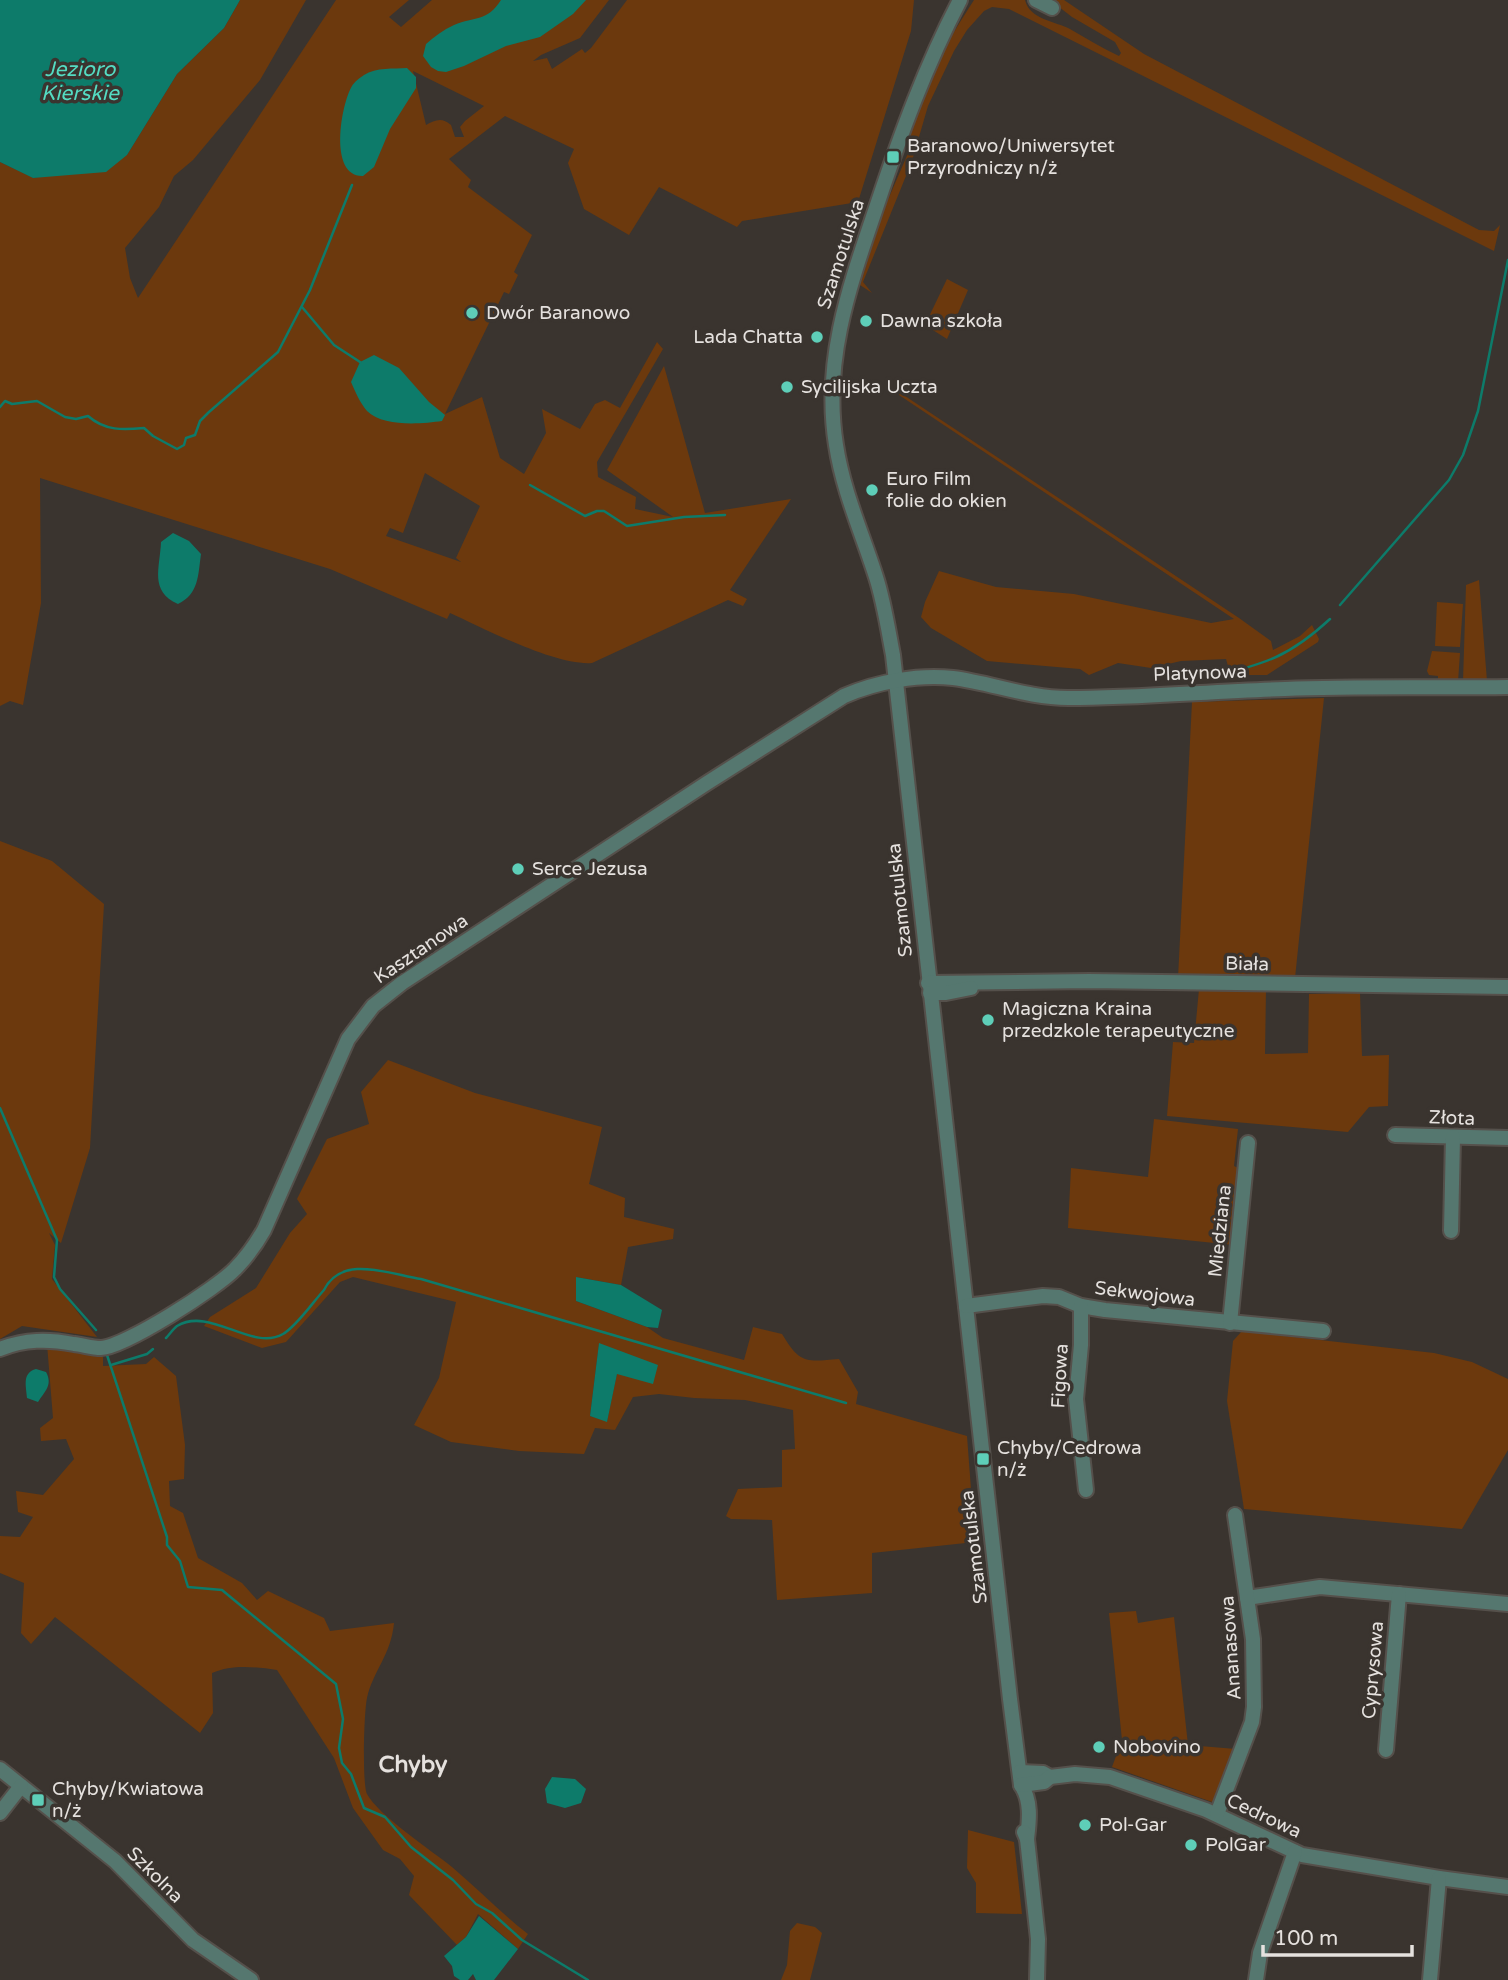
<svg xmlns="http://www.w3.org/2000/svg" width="1508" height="1980" font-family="'Varela Round',sans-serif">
	<rect width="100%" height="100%" fill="#3a342f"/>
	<!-- green -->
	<g fill="#6c390d" fill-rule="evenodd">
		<path d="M240,0H306L260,80L193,160L174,176L159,207L125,248L130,278L138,298L336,0H409L389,17L401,27L432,0H609L580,38L541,55L533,61L547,58L552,69L582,49L585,53L591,48L627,0H914L911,31L858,202L742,221L737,227L659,187L629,235L584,209L568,163L574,149L505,116L449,159L471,180L468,187L532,235L514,272L518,275L509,294L504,292L445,414L482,397L500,458L524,474L546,433L542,409L580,429L595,404L605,400L620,408L657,342L663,349L597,462L598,477L636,497L635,509L673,517L607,470L664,366L705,513L791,499L730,590L747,599L743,606L728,600L592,663C556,666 485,629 450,613L447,619L330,569L40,478L41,603L23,705L10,701L0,706V162L34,178L127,155L177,74L224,28ZM413,71L484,106L465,121L460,127L464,137H455L451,125C442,117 435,120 426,125ZM425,473L480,506L456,558L461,562L386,536L390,528L403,533Z"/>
		<path d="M974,0H1025C1030,20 1055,21 1070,29C1086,38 1102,48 1119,56L1121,53L1115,42L1072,17L1050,0H1064L1144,54L1479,230L1494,231L1500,225L1494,251L1009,9L992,7L984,11L967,30L954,51L928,106L912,161L863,282L872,293L860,285L883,211L909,151L911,142L908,141C913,98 950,37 974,0Z"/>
		<polygon points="947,279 968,290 947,339 925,325"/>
		<polygon points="899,392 1239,618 1271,641 1273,650 1300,636 1312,625 1319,639 1318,642 1267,675 1249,675 1241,680 1232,680 1226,659 1181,661 1151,668 1118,663 1089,675 1080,669 987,661 931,628 921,617 925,602 939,571 996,587 1074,594 1211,623 1234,619 899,395"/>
		<polygon points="1479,580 1487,681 1463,682 1466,585"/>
		<polygon points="1437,602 1463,604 1460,647 1435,646"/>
		<polygon points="1432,651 1460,653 1458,682 1438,680 1438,676 1429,675 1427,671"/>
		<polygon points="1324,698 1295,978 1178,978 1192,702"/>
		<polygon points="0,841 52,861 104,904 90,1148 61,1243 49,1233 55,1245 52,1279 97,1337 22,1326 0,1339"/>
		<polygon points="1199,989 1266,989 1265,1054 1308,1053 1309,994 1360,993 1362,1056 1389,1055 1388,1106 1369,1107 1348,1132 1167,1116 1173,1042 1194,1043"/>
		<path d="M388,1060L475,1093L602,1127L589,1184L625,1198L624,1217L674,1229L673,1239L628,1247L621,1285L576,1277V1301L647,1327L663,1338L744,1360L753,1327L782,1334C800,1364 806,1362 839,1359L858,1392L856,1404L967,1436L975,1542L872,1553V1593L777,1600L772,1520L731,1519L726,1516L738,1489L782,1487V1450L795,1449L793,1410L745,1400L694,1398L659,1394L633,1397L615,1430L595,1428L584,1454L519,1451L451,1442L414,1425L439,1378L456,1302L353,1277L340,1282L286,1342L262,1348L204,1326L210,1317L256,1288L290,1233L307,1214L297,1199L327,1139L369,1124L361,1092ZM599,1344L617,1373L607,1421L590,1416Z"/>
		<polygon points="1154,1119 1238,1129 1234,1166 1240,1169 1234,1245 1068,1228 1071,1168 1148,1177"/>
		<polygon points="1242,1331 1434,1353 1472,1362 1508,1379 1508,1450 1462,1529 1244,1509 1227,1401 1233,1341"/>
		<path d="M47,1344L68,1347L70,1351L79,1353L83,1351L103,1354V1366L146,1364L154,1357L176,1376L185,1445L184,1479L169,1481L170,1506L183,1513L198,1558L242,1583L257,1600L268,1591L324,1618L330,1631L394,1623C391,1655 373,1671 367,1698C364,1711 362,1784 367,1794C378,1815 431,1850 452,1867C478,1889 501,1913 528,1934L518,1949L478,1914L466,1937L457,1945L409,1895L414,1876L400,1859L383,1850L353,1808L334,1758L277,1670C255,1667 233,1664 212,1673L213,1713L200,1733L55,1617L31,1644L21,1633L24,1583L0,1573V1536L20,1537L33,1517L18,1512L16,1491L43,1495L74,1459L66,1439L41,1441L40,1428L53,1418Z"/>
		<polygon points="1136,1611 1138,1623 1174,1617 1188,1745 1236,1749 1215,1803 1112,1767 1122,1740 1109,1613"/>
		<polygon points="968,1830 1014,1842 1022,1914 976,1913 976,1883 967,1868"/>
		<polygon points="797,1923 815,1927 822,1933 810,1980 781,1980 787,1965 790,1931"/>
	</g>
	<!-- water -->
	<g fill="#0d7b6a">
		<polygon points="0,0 240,0 224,28 177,74 127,155 106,172 33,178 0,162"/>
		<path d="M501,0H586L573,14L540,37L506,46L464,66L446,72L438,71L431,67L423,56L426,44C434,37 443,30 454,25C475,16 487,22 501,0Z"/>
		<path d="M407,68L416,77V88L390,129L374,167L363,176C328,177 341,104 352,86C354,82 361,77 364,75C376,67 394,69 407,68Z"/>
		<path d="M374,355L399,368L429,402L445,415L442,421C421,424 383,427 367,411C360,403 355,391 351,382L360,362Z"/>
		<path d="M173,533L189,541L201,554C198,575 199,594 178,604C149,591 160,568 161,542Z"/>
		<polygon points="576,1277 621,1285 662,1310 658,1328 647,1327 576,1301"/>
		<polygon points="599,1343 658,1365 653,1384 617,1374 607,1422 590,1416"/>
		<path d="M36,1369L46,1372C53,1385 45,1391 38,1402L27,1398C26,1385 22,1373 36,1369Z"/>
		<polygon points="552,1777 575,1779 586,1789 581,1803 565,1808 547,1803 545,1789"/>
		<polygon points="479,1916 518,1949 494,1980 476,1980 473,1974 468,1980 460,1980 454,1976 452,1966 444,1956 466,1937"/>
	</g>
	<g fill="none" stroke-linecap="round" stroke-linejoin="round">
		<!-- stream -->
		<g stroke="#0d7b6a" stroke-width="2.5">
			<polyline points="302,307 334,345 360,362"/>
			<path d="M0,407L5,401L12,404L37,401L65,417L76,419L88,416C105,431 123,430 144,428L153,436L177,449L184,445L186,438L195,435L200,421L209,412L278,352L310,290L352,185"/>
			<polyline points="530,485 585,516 597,511 604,511 627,526 684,517 725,515"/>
			<polyline points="1340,605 1449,480 1463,455 1478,411 1508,260"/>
			<path d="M1216,676C1267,663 1290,656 1330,619"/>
			<polyline points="0,1108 57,1240 54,1277 60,1289 96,1330"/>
			<path d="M166,1338C169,1335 173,1329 177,1326C210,1306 252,1352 283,1334C296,1327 313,1302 324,1290C342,1254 389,1274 421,1279L846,1403"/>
			<polyline points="107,1355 167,1537 167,1545 180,1561 188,1587 222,1590 336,1684 343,1719 339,1748 342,1763 351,1774 364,1808 385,1817 411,1847 453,1880 476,1904 492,1913 522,1940 588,1980"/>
			<polyline points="111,1365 147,1354 153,1349"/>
		</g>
		<!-- minor casing -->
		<g stroke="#55504b" stroke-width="18">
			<g id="minor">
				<path d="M960,0C926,65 901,133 878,202C851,282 822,359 836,445C843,491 862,533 876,577C884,602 888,629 893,655L1010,1699L1021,1785C1032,1801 1029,1822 1027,1839"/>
				<polyline points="1036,0 1052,8"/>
				<polyline points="928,983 1089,981 1508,987"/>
				<polyline points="930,993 946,993 971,988"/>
				<polyline points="1395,1135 1508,1138"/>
				<polyline points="1451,1231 1453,1137"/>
				<polyline points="966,1306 1043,1296 1059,1297 1081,1306 1105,1310 1323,1331"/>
				<polyline points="1081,1306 1081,1345 1076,1399 1086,1490"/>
				<polyline points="1230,1323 1248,1143"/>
				<path d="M0,1349C25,1339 48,1339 74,1344C83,1345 92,1348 101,1348C125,1347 217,1288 235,1269C247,1257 256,1244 264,1230L348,1039L373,1006L402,983L707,783L844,696C876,682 918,674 953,678C992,683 1028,698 1068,698C1140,698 1213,691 1285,689C1359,686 1434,688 1508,687"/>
				<polyline points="1247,1598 1320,1587 1508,1604"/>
				<polyline points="1386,1750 1399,1594"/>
				<polyline points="0,1769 115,1861 193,1940 251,1980"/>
				<polyline points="1020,1772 1043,1773 1050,1777"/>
				<polyline points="1021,1785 1044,1782 1050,1777 1075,1774 1110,1777 1206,1810 1302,1855 1439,1878 1508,1887"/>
				<polyline points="0,1813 21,1786"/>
				<polyline points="1217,1814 1252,1722 1254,1707 1253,1639 1235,1515"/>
				<polyline points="1024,1832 1027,1839 1038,1939 1037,1980"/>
				<polyline points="1256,1980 1260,1953 1295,1852"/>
				<polyline points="1430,1980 1439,1878"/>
			</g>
		</g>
		<!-- minor -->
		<use href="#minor" stroke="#55776f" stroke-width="14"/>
	</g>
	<!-- markers -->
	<g fill="#5eceb8" stroke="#3a342f" stroke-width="2.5">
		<rect x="886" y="150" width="14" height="14" rx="3.5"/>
		<circle cx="472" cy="313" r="7"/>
		<circle cx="866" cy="321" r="7"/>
		<circle cx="817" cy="337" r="7"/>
		<circle cx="787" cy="387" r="7"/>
		<circle cx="872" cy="490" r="7"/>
		<circle cx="518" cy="869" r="7"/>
		<circle cx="988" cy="1020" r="7"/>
		<rect x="976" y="1452" width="14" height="14" rx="3.5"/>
		<circle cx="1099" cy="1747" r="7"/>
		<rect x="31" y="1793" width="14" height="14" rx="3.5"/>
		<circle cx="1085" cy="1825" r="7"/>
		<circle cx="1191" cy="1845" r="7"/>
	</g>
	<g text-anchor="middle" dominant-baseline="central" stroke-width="7" stroke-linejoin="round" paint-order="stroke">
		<!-- poi labels -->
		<g font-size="19" fill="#e5e1de" stroke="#3a342f" text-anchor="start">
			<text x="907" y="146">Baranowo/Uniwersytet<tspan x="907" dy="22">Przyrodniczy n/ż</tspan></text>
			<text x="486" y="313">Dwór Baranowo</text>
			<text x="880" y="321">Dawna szkoła</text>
			<text x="803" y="337" text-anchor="end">Lada Chatta</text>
			<text x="801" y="387">Sycilijska Uczta</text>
			<text x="886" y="479">Euro Film<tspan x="886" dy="22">folie do okien</tspan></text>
			<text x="532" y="869">Serce Jezusa</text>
			<text x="1002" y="1009">Magiczna Kraina<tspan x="1002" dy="22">przedzkole terapeutyczne</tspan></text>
			<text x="997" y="1448">Chyby/Cedrowa<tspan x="997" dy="22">n/ż</tspan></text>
			<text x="1113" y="1747">Nobovino</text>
			<text x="52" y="1789">Chyby/Kwiatowa<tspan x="52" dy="22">n/ż</tspan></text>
			<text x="1099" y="1825">Pol-Gar</text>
			<text x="1205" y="1845">PolGar</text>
		</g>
		<!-- street labels -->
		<g font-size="19" fill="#e5e1de" stroke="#3a342f">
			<text transform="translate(841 254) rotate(-72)">Szamotulska</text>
			<text transform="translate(1200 673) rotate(-2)">Platynowa</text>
			<text transform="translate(900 900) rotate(-96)">Szamotulska</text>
			<text transform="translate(421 949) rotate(-34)">Kasztanowa</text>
			<text transform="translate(1247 964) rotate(1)">Biała</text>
			<text transform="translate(1452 1118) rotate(2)">Złota</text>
			<text transform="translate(1220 1231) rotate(-84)">Miedziana</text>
			<text transform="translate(1145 1294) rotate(7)">Sekwojowa</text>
			<text transform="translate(1060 1376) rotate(-87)">Figowa</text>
			<text transform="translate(974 1547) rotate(-97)">Szamotulska</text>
			<text transform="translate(1231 1648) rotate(-94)">Ananasowa</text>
			<text transform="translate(1373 1670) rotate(-85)">Cyprysowa</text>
			<text transform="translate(1264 1816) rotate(25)">Cedrowa</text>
			<text transform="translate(155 1875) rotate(45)">Szkolna</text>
		</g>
		<!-- water labels -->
		<g font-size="21" font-style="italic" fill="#54dbc2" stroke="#3a342f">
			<text x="80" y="69">Jezioro<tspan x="80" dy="24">Kierskie</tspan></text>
		</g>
		<!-- quarter labels -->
		<g font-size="23" font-weight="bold" fill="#e5e1de" stroke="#3a342f">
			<text x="413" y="1765">Chyby</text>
		</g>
	</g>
	<!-- scale -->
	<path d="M1263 1945v10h149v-10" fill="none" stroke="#e5e1de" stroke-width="3.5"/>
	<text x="1274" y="1945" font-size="21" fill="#e5e1de" stroke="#3a342f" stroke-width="5" paint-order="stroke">100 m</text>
</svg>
